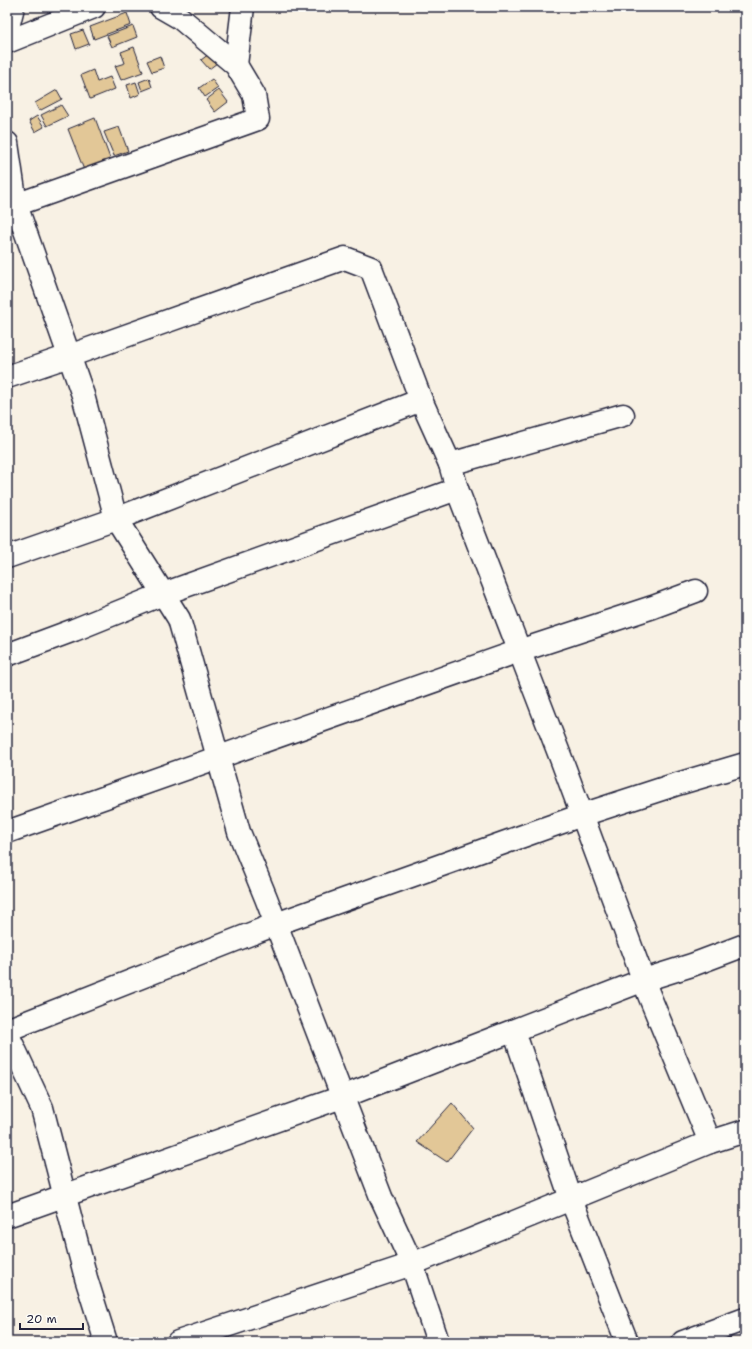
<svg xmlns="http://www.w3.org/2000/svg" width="752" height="1349" font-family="'Shantell Sans',sans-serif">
	<rect width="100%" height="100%" fill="#f8f1e4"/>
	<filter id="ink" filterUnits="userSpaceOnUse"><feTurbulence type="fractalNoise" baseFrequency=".025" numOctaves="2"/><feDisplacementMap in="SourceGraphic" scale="8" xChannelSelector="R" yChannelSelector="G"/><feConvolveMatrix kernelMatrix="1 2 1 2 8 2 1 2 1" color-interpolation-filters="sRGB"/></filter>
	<g filter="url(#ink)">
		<!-- building -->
		<g fill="#e2c797" stroke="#22223b">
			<polygon points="127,13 131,25 94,39 90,27"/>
			<polygon points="133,26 137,37 112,47 107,36"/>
			<polygon points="83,30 89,44 76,49 71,34"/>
			<polygon points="134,47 143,72 121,80 115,66 125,63 121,52"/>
			<polygon points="209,54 217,63 209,69 201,60"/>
			<polygon points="160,56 164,68 152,72 147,61"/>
			<polygon points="93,70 97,82 110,77 115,89 90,99 81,75"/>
			<polygon points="149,78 152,87 142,91 139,82"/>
			<polygon points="212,79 218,88 205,97 199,88"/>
			<polygon points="136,82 140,94 131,98 127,85"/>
			<polygon points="57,90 62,99 39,111 35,103"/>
			<polygon points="219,90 228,102 215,112 206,100"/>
			<polygon points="61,105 68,116 47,126 41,115"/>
			<polygon points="37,116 44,127 35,132 29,121"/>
			<polygon points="95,118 111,161 84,170 68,129"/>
			<polygon points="119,127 128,151 114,156 104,132"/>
			<polygon points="452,1103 473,1128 447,1162 417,1142"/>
		</g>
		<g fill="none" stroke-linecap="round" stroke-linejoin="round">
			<!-- minor casing -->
			<g stroke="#22223b" stroke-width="25">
				<g id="minor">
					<polyline points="7,31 13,7"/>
					<polyline points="7,42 94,7"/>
					<polyline points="236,65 243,7"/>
					<polyline points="7,143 16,205 83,395 116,519 179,619 239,832 266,898 381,1197 412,1264 438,1342"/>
					<polyline points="7,208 258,119 254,95 236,65 180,18 161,7"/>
					<polyline points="7,377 69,356 345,258 371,268 421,400 450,464 457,489 562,761 649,995 710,1142"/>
					<polyline points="450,464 623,415"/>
					<polyline points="7,557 116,519 421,400"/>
					<polyline points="7,655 74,630 163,594 457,489"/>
					<polyline points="7,832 519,651 653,607 696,591"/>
					<polyline points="7,1030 276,924 582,815 674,785 745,764"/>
					<polyline points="514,1031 571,1199 627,1342"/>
					<polyline points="7,1033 42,1108 86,1278 106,1342"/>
					<polyline points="7,1216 342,1097 644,980 692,965 745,945"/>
					<polyline points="178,1342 412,1264 710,1142 745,1131"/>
					<polyline points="683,1342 745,1319"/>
				</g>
			</g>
			<!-- minor -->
			<use href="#minor" stroke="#fdfcf7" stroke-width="22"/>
		</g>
	</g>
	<!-- margin -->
	<rect width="752" height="1349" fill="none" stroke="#fdfcf7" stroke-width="24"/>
	<rect x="12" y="12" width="728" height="1325" fill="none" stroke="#22223b" stroke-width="1.5" filter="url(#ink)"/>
	<!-- scale -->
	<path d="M20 1323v6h63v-6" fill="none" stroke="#22223b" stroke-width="2"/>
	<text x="26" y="1323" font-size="12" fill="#22223b" stroke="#fdfcf7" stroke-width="3" paint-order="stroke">20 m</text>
</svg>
